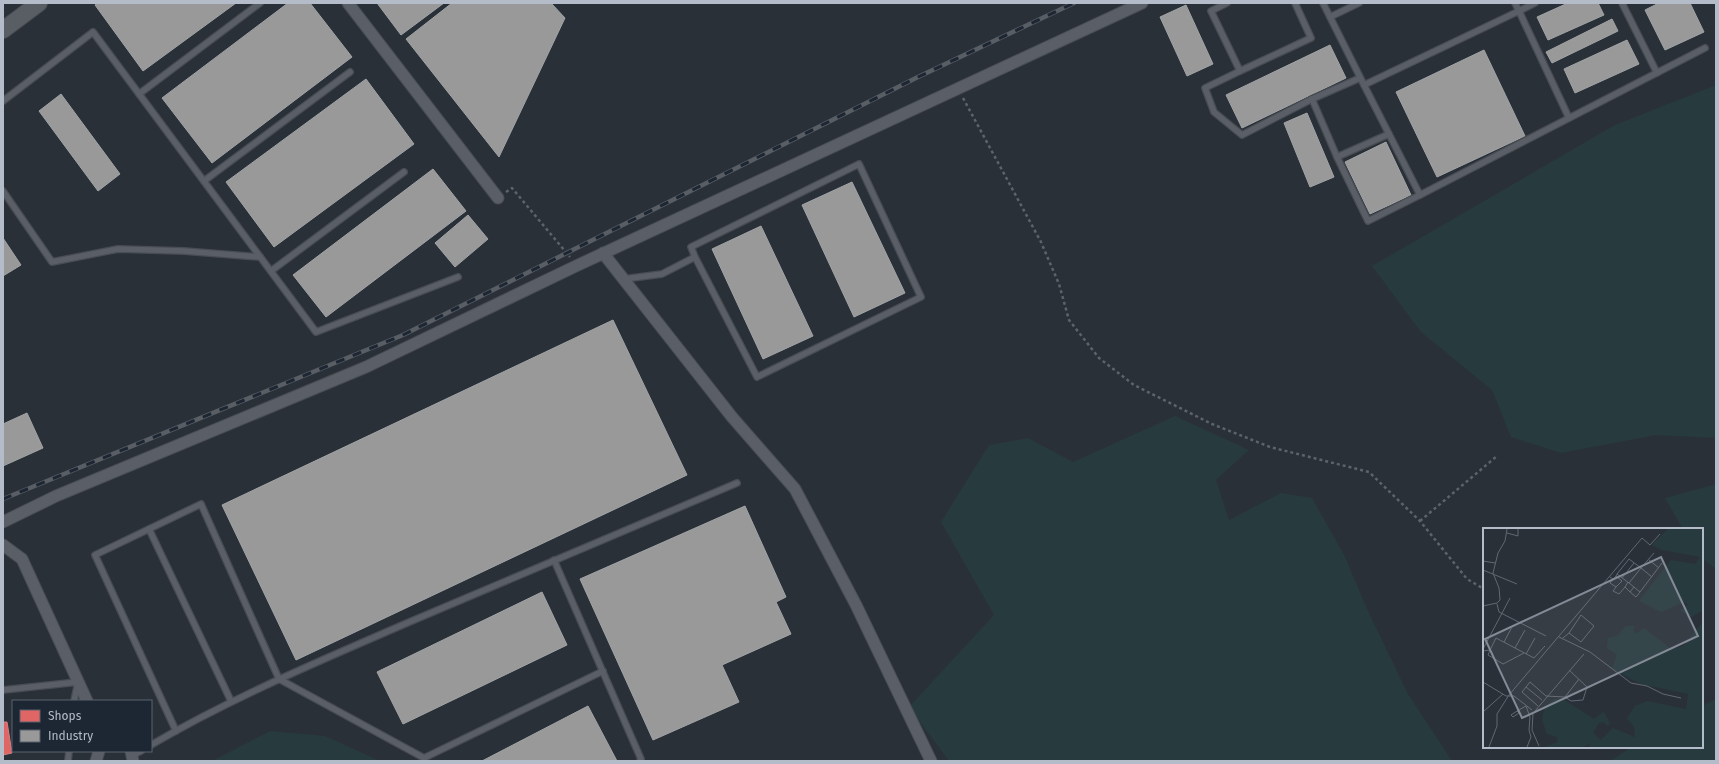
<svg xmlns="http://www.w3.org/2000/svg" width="1719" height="764" font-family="'Fira Sans',sans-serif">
	<rect width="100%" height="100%" fill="#2a3038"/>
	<!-- green -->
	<g fill="#273a3e">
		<polygon points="1716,85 1716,438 1656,435 1561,453 1511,437 1492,390 1421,332 1372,266 1615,125"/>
		<polygon points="1175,416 1249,450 1216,480 1229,520 1281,493 1312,498 1344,555 1368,611 1408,694 1452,761 949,761 909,707 994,615 941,522 989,445 1028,438 1073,462"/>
		<polygon points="1716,484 1716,569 1702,558 1702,529 1683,529 1665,498"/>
		<polygon points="1716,699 1716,761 1610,761 1632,747 1702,747 1702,706"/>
		<polygon points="270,731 325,736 380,761 212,761"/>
	</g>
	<!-- shops -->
	<polygon fill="#e06666" stroke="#d38084" points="3,722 7,722 12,753 3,755"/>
	<!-- industry -->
	<g fill="#999" stroke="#a1a4a7">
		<polygon points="98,3 236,3 143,71 95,5"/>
		<polygon points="288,3 310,3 352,57 212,163 162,98"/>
		<polygon points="377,3 444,3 401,35"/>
		<polygon points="452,3 551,3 565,18 499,157 406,39"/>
		<polygon points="1568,3 1598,3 1604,15 1548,40 1537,17"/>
		<polygon points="1659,3 1690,3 1704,32 1665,50 1645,10"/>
		<polygon points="1186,5 1213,64 1187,76 1160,17"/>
		<polygon points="1612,19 1618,31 1552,63 1546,52"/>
		<polygon points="1627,40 1639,64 1575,93 1564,69"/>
		<polygon points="1330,45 1346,78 1242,128 1226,95"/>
		<polygon points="1484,50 1525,136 1437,177 1396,92"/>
		<polygon points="366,79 414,144 274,247 226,182"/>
		<polygon points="61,94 120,174 98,191 39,111"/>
		<polygon points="1307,113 1334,177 1310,187 1284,123"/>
		<polygon points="1386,142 1411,195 1370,214 1345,162"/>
		<polygon points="433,169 466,211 326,317 293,275"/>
		<polygon points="852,182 905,293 854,317 802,205"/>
		<polygon points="468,215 488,239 455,267 435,243"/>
		<polygon points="761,226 813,336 763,359 712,249"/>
		<polygon points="3,238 21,265 3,276"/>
		<polygon points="613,320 687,475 296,660 222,505"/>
		<polygon points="27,413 43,448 3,466 3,424"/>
		<polygon points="745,506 786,597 776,602 791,634 722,665 739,702 653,740 580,579"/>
		<polygon points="542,592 567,645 403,724 377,672"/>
		<polygon points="588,706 617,761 482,761"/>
	</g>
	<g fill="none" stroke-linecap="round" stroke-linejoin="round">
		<!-- lane casing -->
		<g stroke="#484c53" stroke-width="8">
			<g id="lane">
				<polyline points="1227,3 1211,11 1240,71 1311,38 1295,3"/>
				<polyline points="1323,3 1364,85 1519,11 1515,3"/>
				<polyline points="1535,3 1519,11 1569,118"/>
				<polyline points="1622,3 1657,73"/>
				<polyline points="1330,17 1359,3"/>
				<polyline points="1240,71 1205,88 1214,112 1242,135 1312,99"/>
				<polyline points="1360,78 1312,99 1337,157 1389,134"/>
				<polyline points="1364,85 1420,195 1705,48"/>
				<polyline points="139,94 260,3"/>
				<polyline points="3,101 93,32 316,332 458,277"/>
				<polyline points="1337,157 1368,221 1420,195"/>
				<polyline points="204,181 350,72"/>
				<polyline points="3,191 52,262 118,249 184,251 260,257"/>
				<polyline points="271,271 404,172"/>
				<polyline points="624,279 662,274 695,257 757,377 921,297 859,164 691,247 695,257"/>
				<polyline points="149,529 231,701"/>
				<polyline points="554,560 641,759 640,761"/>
				<polyline points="3,690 78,682 74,701"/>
				<polyline points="176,731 95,555 201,504 279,679 424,758 603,671"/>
				<path d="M151,745C233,697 320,661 407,623C517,576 627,529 737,483"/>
				<polyline points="133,755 141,751"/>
				<polyline points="68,761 69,751"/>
			</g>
		</g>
		<!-- street casing -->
		<g stroke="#484c53" stroke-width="13">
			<g id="street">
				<polyline points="348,3 498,198"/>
				<polyline points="603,253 732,417 795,489 856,605 931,761"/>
				<polyline points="3,522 56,496 366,367 576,266 1142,3"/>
				<polyline points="3,545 22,559 87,701"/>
				<polyline points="131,751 133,761"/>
				<polyline points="96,761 99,751"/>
			</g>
		</g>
		<!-- secondary casing -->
		<g stroke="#484c53" stroke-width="18">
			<polyline id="secondary" points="3,30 39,3"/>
		</g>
		<!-- path -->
		<g stroke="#5d636a" stroke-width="2.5" stroke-dasharray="3 3" stroke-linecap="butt">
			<polyline points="963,98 1041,242 1059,284 1069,320 1099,358 1134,385 1212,424 1270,447 1369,472 1420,521 1467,579 1484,589"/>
			<polyline points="506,192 512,188 570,257"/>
			<polyline points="1420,521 1497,456"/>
		</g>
		<!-- lane -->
		<use href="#lane" stroke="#5a5e66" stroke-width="5.5"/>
		<!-- street -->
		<use href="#street" stroke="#5a5e66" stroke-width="11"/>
		<!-- secondary -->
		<use href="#secondary" stroke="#595d64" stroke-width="16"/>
		<!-- rail casing -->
		<g stroke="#595d64" stroke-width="4.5">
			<polyline id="rail" points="3,499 403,335 918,77 1074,3"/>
		</g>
		<!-- rail -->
		<use href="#rail" stroke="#1d2633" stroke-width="3" stroke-dasharray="9" stroke-linecap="butt"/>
	</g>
	<!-- overview -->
	<g transform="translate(1483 528)">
		<rect width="220" height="220" fill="#2a3038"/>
		<path d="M185,1H220V82L209,89L197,83L205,76L201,74L178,84L156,73L188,32L212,36L217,29L179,22L169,17ZM220,94V219H106L107,216L100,219H61L75,214L74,209L64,206L59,192L61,179L71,171H80L111,191L120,184L122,186L127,195L125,198L120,194L116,195L110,205L118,212L130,200L152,209L151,199L144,190L152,178L164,173L203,181L205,166L158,156L129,141L134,127L124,120L125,110L134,108L143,98H152L150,102L153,106L161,100L188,121L200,118Z" fill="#273a3e"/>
		<path fill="none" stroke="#616872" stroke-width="1" d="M24,5L35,8V1M166,32L176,40M0,33L12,35M0,42L34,56M133,48L134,46L146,31L158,40L146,55L134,46M127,49L130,51L127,55L133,59L139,53L133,48L130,51M169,49L158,40L171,25M139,50L151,35M145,54L142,59L147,64L151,59M146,55L157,64L179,35M133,59L130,63L136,66L142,59M147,64L153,69L157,64M14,76L16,84L63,108M0,78L14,75L17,72L16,60L10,45L15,25L22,13L24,1M76,109L107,124L148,155L164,158L180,166L198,170M80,110L86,105L98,114L111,98L98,87L86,105M21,114L30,97M32,120L42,102M0,121L27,70M7,122L5,127L20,136L41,125M0,123L7,122L13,110L51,130L62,118M43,126L52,110M0,154L23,168H31L49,182M43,159L59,172M82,169L88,173L100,172L104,159L86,142M55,178L39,164L47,154L63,168L82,169L96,151M34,183L36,185L30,189L28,187L34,183L43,178L47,189L46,202L48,209L44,219M52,183L101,126M0,184L20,166M50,186L49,202L56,218M6,219L14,198V186L26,167L159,10L167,17L177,6"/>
		<path fill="#848b96" fill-opacity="0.15" stroke="#848b96" stroke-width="2" d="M178,29L215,108L39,190L2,111Z"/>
		<rect width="220" height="220" fill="none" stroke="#b4bcc9" stroke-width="2"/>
	</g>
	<!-- border -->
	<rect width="1719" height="764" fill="none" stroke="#b4bcc9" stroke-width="8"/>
	<!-- legend -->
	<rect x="12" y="700" width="140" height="52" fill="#1d2633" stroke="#59626f"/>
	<rect x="20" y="710" width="20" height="12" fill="#e06666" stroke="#59626f"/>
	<text x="48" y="720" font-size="12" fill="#b4bcc9">Shops</text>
	<rect x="20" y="730" width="20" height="12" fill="#999999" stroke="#59626f"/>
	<text x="48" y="740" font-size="12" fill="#b4bcc9">Industry</text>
</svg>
